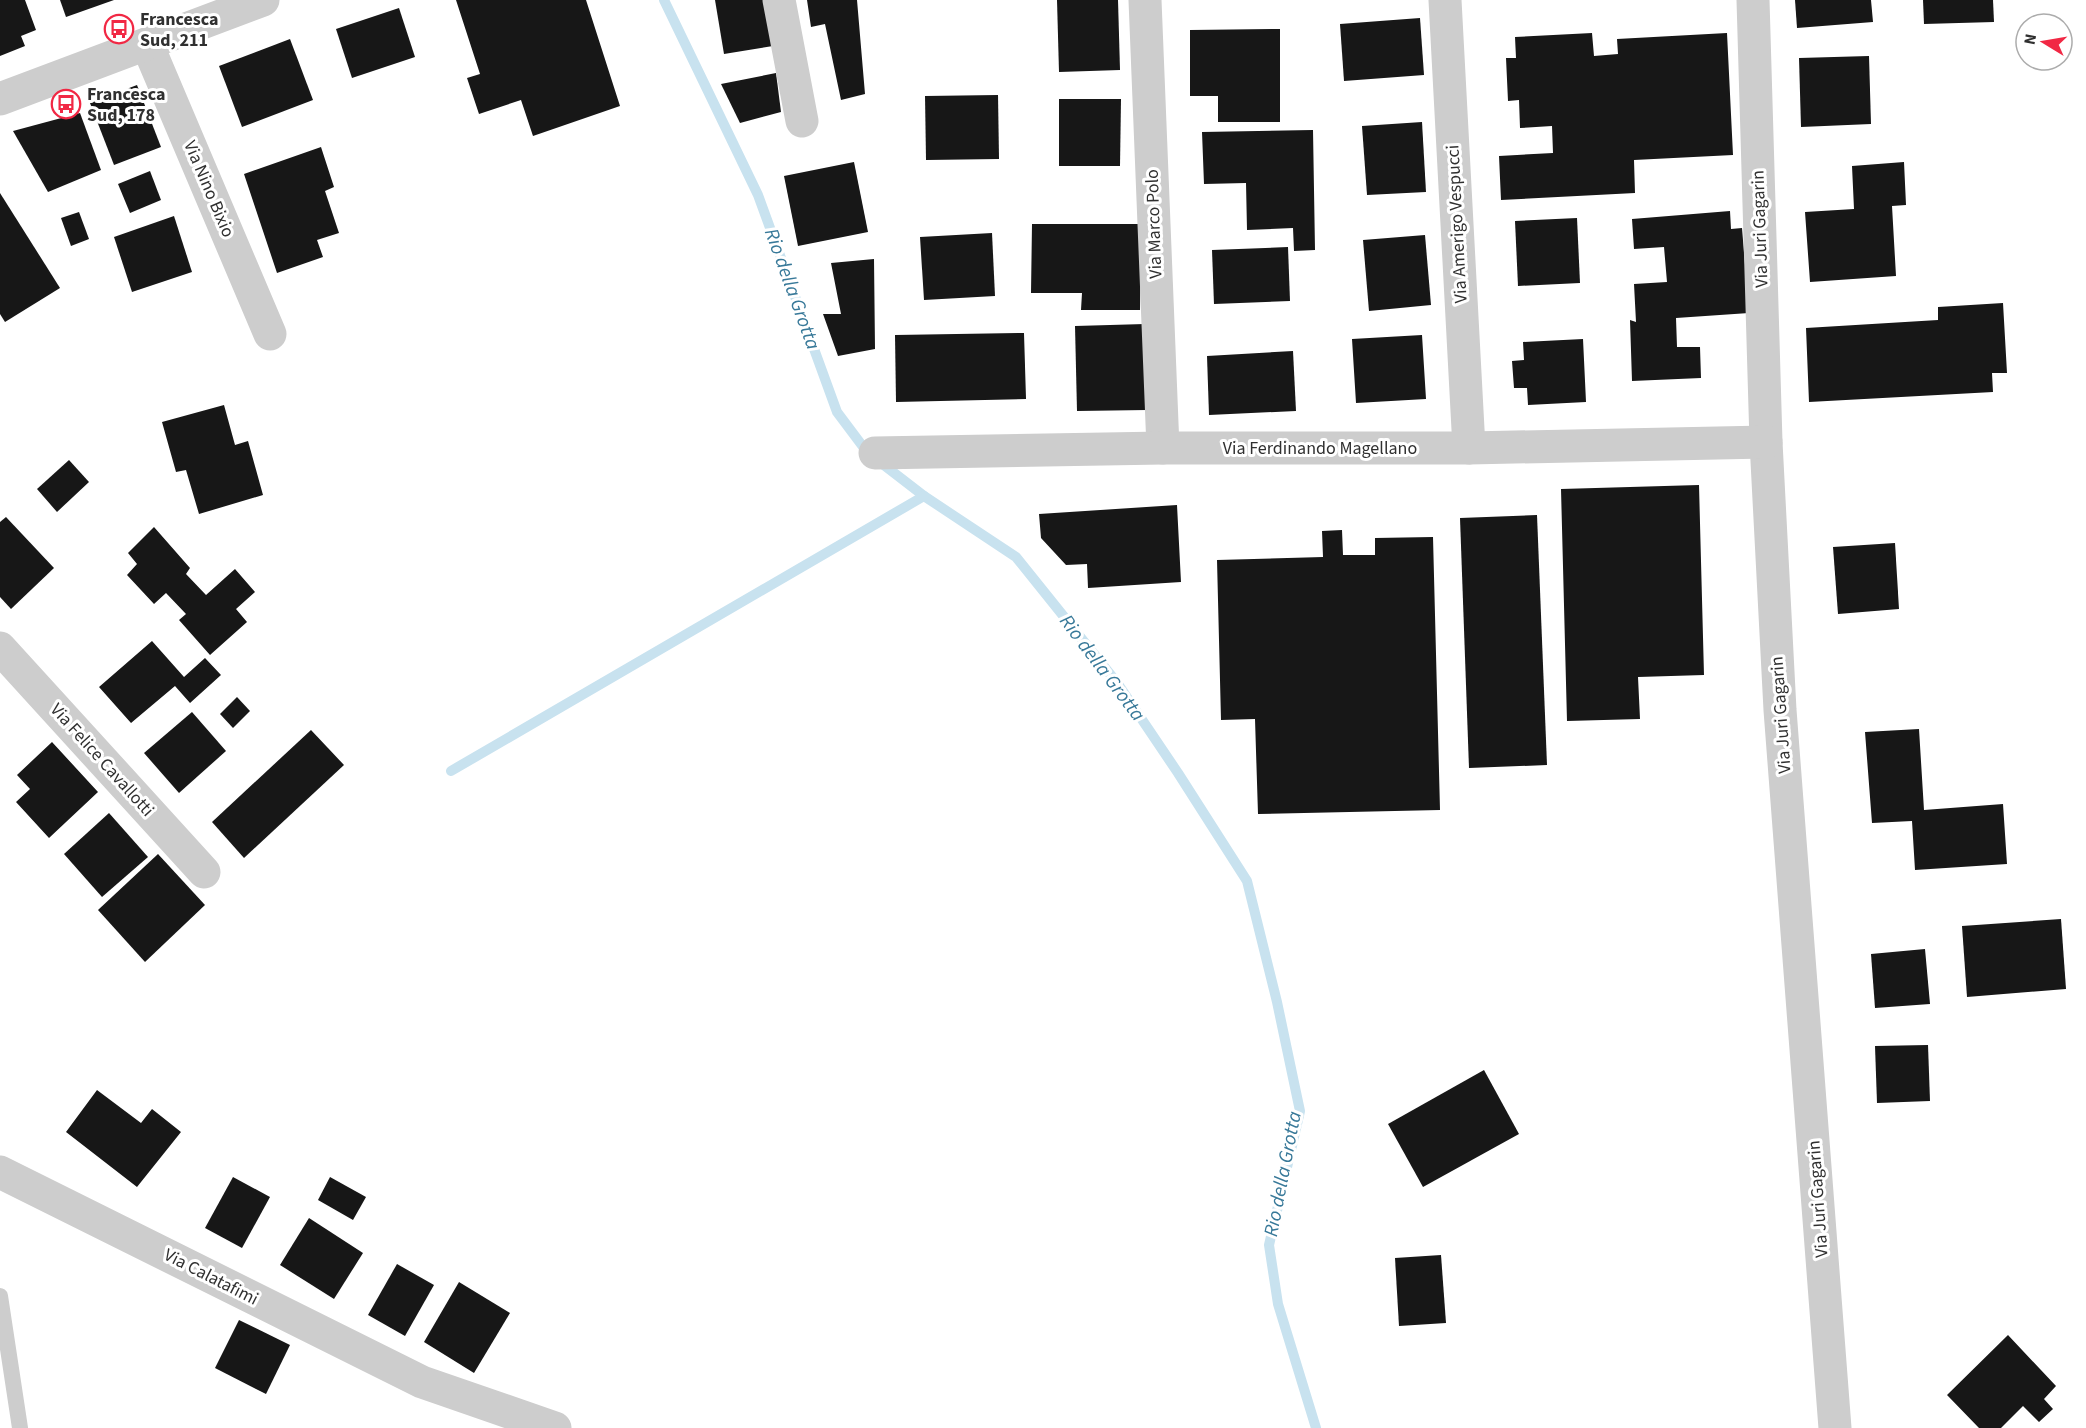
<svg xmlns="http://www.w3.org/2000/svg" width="2086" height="1428" font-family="'Source Sans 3',sans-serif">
	<rect width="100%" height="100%" fill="#fff"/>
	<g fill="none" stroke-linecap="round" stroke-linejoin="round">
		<!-- stream -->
		<g stroke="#c8e2ef" stroke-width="10">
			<polyline points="664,0 758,195 837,412 867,452 924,496 1016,557 1118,684 1178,773 1247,881 1277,1002 1300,1111 1269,1245 1278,1304 1316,1428"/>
			<polyline points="451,771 924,496"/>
		</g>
	</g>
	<!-- building -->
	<g fill="#171717">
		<polygon points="0,0 25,0 36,30 21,36 25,46 0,56"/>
		<polygon points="60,0 114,0 66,17"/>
		<polygon points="456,0 586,0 620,106 533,136 521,100 479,114 467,78 480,74"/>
		<polygon points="715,0 765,0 773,46 724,54"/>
		<polygon points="807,0 857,0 865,94 841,100 825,24 811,27"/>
		<polygon points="1057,0 1118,0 1120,70 1059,72"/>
		<polygon points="1795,0 1871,0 1873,22 1797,28"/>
		<polygon points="1923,0 1993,0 1994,22 1924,24"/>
		<polygon points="399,8 415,57 352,78 336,29"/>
		<polygon points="1420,18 1424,75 1344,81 1340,24"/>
		<polygon points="1280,29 1280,122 1218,122 1218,96 1190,96 1190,30"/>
		<polygon points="1592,33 1594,56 1618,54 1617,39 1727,33 1733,155 1634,160 1635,193 1501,200 1499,156 1553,153 1552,126 1520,128 1519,100 1508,101 1506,58 1516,58 1515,37"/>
		<polygon points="290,39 313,100 242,127 219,66"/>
		<polygon points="1869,56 1871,124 1801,127 1799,58"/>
		<polygon points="776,73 781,112 740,123 721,84"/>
		<polygon points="137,85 161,147 114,165 90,103"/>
		<polygon points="998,95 999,159 926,160 925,96"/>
		<polygon points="1059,99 1121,99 1120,166 1059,166"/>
		<polygon points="80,113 101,170 48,192 13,131"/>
		<polygon points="1422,122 1426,192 1367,195 1362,126"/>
		<polygon points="1313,130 1315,250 1294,251 1293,228 1247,230 1246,183 1204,184 1202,132"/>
		<polygon points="321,147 334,187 325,191 339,233 317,240 323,257 277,273 244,174"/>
		<polygon points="854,162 868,232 798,246 784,176"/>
		<polygon points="1904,162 1906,205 1892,206 1896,276 1810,282 1805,212 1854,209 1852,166"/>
		<polygon points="150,171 161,200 130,213 118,184"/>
		<polygon points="0,193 60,288 5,322 0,314"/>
		<polygon points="1730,211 1731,229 1742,228 1749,313 1676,318 1677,347 1700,347 1701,378 1632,381 1630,320 1636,322 1634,284 1667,282 1664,247 1634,249 1632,219"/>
		<polygon points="79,212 89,239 71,246 61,218"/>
		<polygon points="174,216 192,272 132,292 114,237"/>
		<polygon points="1577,218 1580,283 1518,286 1515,221"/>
		<polygon points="1032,224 1141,224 1140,310 1081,310 1082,293 1031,293"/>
		<polygon points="992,233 995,296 924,300 920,237"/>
		<polygon points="1425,235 1431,305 1369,311 1363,240"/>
		<polygon points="1288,247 1290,301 1214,304 1212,250"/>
		<polygon points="874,259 875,349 838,356 823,314 841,314 831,263"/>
		<polygon points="2003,303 2007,373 1992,373 1993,392 1809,402 1806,328 1938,320 1938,307"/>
		<polygon points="1145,324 1147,410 1077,411 1075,326"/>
		<polygon points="1024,333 1026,399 896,402 895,335"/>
		<polygon points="1422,335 1426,399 1356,403 1352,339"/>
		<polygon points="1583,339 1586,402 1528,405 1527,388 1514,388 1512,361 1524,360 1523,342"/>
		<polygon points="1293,351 1296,411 1209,415 1207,356"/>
		<polygon points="224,405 235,445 248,441 263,495 199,514 186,470 176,472 162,422"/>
		<polygon points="69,460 89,482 57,512 37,489"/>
		<polygon points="1699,485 1704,675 1638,677 1640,719 1567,721 1561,489"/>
		<polygon points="1177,505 1181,582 1088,588 1087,564 1066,565 1041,538 1039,514"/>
		<polygon points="1537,515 1547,765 1469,768 1460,518"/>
		<polygon points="6,517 54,568 11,609 0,597 0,522"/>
		<polygon points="154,527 190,568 186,574 206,595 235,569 255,592 236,609 247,622 210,655 179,620 186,614 166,593 154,604 127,575 137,564 128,553"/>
		<polygon points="1342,530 1343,555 1375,555 1375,538 1433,537 1440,810 1258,814 1255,719 1221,720 1217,560 1323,557 1322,531"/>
		<polygon points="1895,543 1899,609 1838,614 1833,547"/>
		<polygon points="152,641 184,677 205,658 221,675 190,703 175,686 131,723 99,687"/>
		<polygon points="237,697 250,711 233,728 220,714"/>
		<polygon points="192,712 226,751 179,793 144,753"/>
		<polygon points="1919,729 1924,810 2003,804 2007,864 1915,870 1912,821 1872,823 1865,732"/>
		<polygon points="311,730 344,765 244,858 212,822"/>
		<polygon points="52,742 98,792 49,838 16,802 30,789 17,775"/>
		<polygon points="109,813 148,857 102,897 64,854"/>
		<polygon points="158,854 205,905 145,962 98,910"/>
		<polygon points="2061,919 2066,989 1967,997 1962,926"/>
		<polygon points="1925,949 1930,1004 1875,1008 1871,954"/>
		<polygon points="1928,1045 1930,1101 1877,1103 1875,1046"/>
		<polygon points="1484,1070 1519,1134 1423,1187 1388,1124"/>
		<polygon points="97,1090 141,1123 152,1109 181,1132 137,1187 66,1132"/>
		<polygon points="233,1177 270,1197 242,1248 205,1228"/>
		<polygon points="330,1177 366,1197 353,1220 318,1200"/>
		<polygon points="309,1218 363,1253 334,1299 280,1265"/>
		<polygon points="1441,1255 1446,1323 1399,1326 1395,1258"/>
		<polygon points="397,1264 434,1285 405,1336 368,1315"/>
		<polygon points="459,1282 510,1313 474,1373 424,1342"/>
		<polygon points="239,1320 290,1345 266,1394 215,1368"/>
		<polygon points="2008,1335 2056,1386 2044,1399 2053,1409 2039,1422 2023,1406 2001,1428 1979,1428 1947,1395"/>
	</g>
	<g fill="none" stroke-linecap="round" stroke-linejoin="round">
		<!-- service -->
		<polyline stroke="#cdcdcd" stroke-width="16" points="0,1296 20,1428"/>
		<!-- minor -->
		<g stroke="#cdcdcd" stroke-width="33">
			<polyline points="779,0 802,121"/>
			<polyline points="1145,0 1163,448"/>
			<polyline points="1445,0 1469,448"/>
			<polyline points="1753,0 1766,442 1780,710 1835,1428"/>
			<polyline points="147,44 270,334"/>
			<polyline points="875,453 1163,448 1469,448 1766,442"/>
			<polyline points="0,648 204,872"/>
			<polyline points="0,1172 422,1382 555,1428"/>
		</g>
		<!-- tertiary -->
		<polyline stroke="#cdcdcd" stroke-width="33" points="0,99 263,0"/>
	</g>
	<!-- icons -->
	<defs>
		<g id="bus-ring" transform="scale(1.5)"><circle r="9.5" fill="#fff" stroke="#f12844" stroke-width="1.5"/><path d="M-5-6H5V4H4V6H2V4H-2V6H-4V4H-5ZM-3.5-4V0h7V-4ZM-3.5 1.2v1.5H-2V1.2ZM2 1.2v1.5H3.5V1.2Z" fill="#f12844"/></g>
	</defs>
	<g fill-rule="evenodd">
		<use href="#bus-ring" x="119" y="29"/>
		<use href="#bus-ring" x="66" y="104"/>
	</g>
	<g text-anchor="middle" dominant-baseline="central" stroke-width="6" stroke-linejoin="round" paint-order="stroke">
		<!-- poi labels -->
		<g font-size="18" font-weight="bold" fill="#303030" stroke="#fff" text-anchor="start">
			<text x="140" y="19">Francesca<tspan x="140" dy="21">Sud, 211</tspan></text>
			<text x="87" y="94">Francesca<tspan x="87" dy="21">Sud, 178</tspan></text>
		</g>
		<!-- street labels -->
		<g font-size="18" fill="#303030" stroke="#fff">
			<text transform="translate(209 189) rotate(67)">Via Nino Bixio</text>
			<text transform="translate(1154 224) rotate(-92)">Via Marco Polo</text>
			<text transform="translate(1457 224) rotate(-93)">Via Amerigo Vespucci</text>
			<text transform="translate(1760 229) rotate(-92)">Via Juri Gagarin</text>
			<text x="1320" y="448">Via Ferdinando Magellano</text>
			<text transform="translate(1781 715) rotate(-94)">Via Juri Gagarin</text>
			<text transform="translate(102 760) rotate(48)">Via Felice Cavallotti</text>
			<text transform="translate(1818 1199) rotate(-94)">Via Juri Gagarin</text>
			<text transform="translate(211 1277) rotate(27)">Via Calatafimi</text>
		</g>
		<!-- water labels -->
		<g font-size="20" font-style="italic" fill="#387999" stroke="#fff">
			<text transform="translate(792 289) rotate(70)">Rio della Grotta</text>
			<text transform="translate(1102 668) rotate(53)">Rio della Grotta</text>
			<text transform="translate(1283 1174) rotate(-79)">Rio della Grotta</text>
		</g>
	</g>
	<!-- north arrow -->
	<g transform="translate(2044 42) rotate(281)"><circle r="28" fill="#ffffff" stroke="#acacac" stroke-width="1.5"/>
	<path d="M0-4.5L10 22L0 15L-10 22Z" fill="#f12844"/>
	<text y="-9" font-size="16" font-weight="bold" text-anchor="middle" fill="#303030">N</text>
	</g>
</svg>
